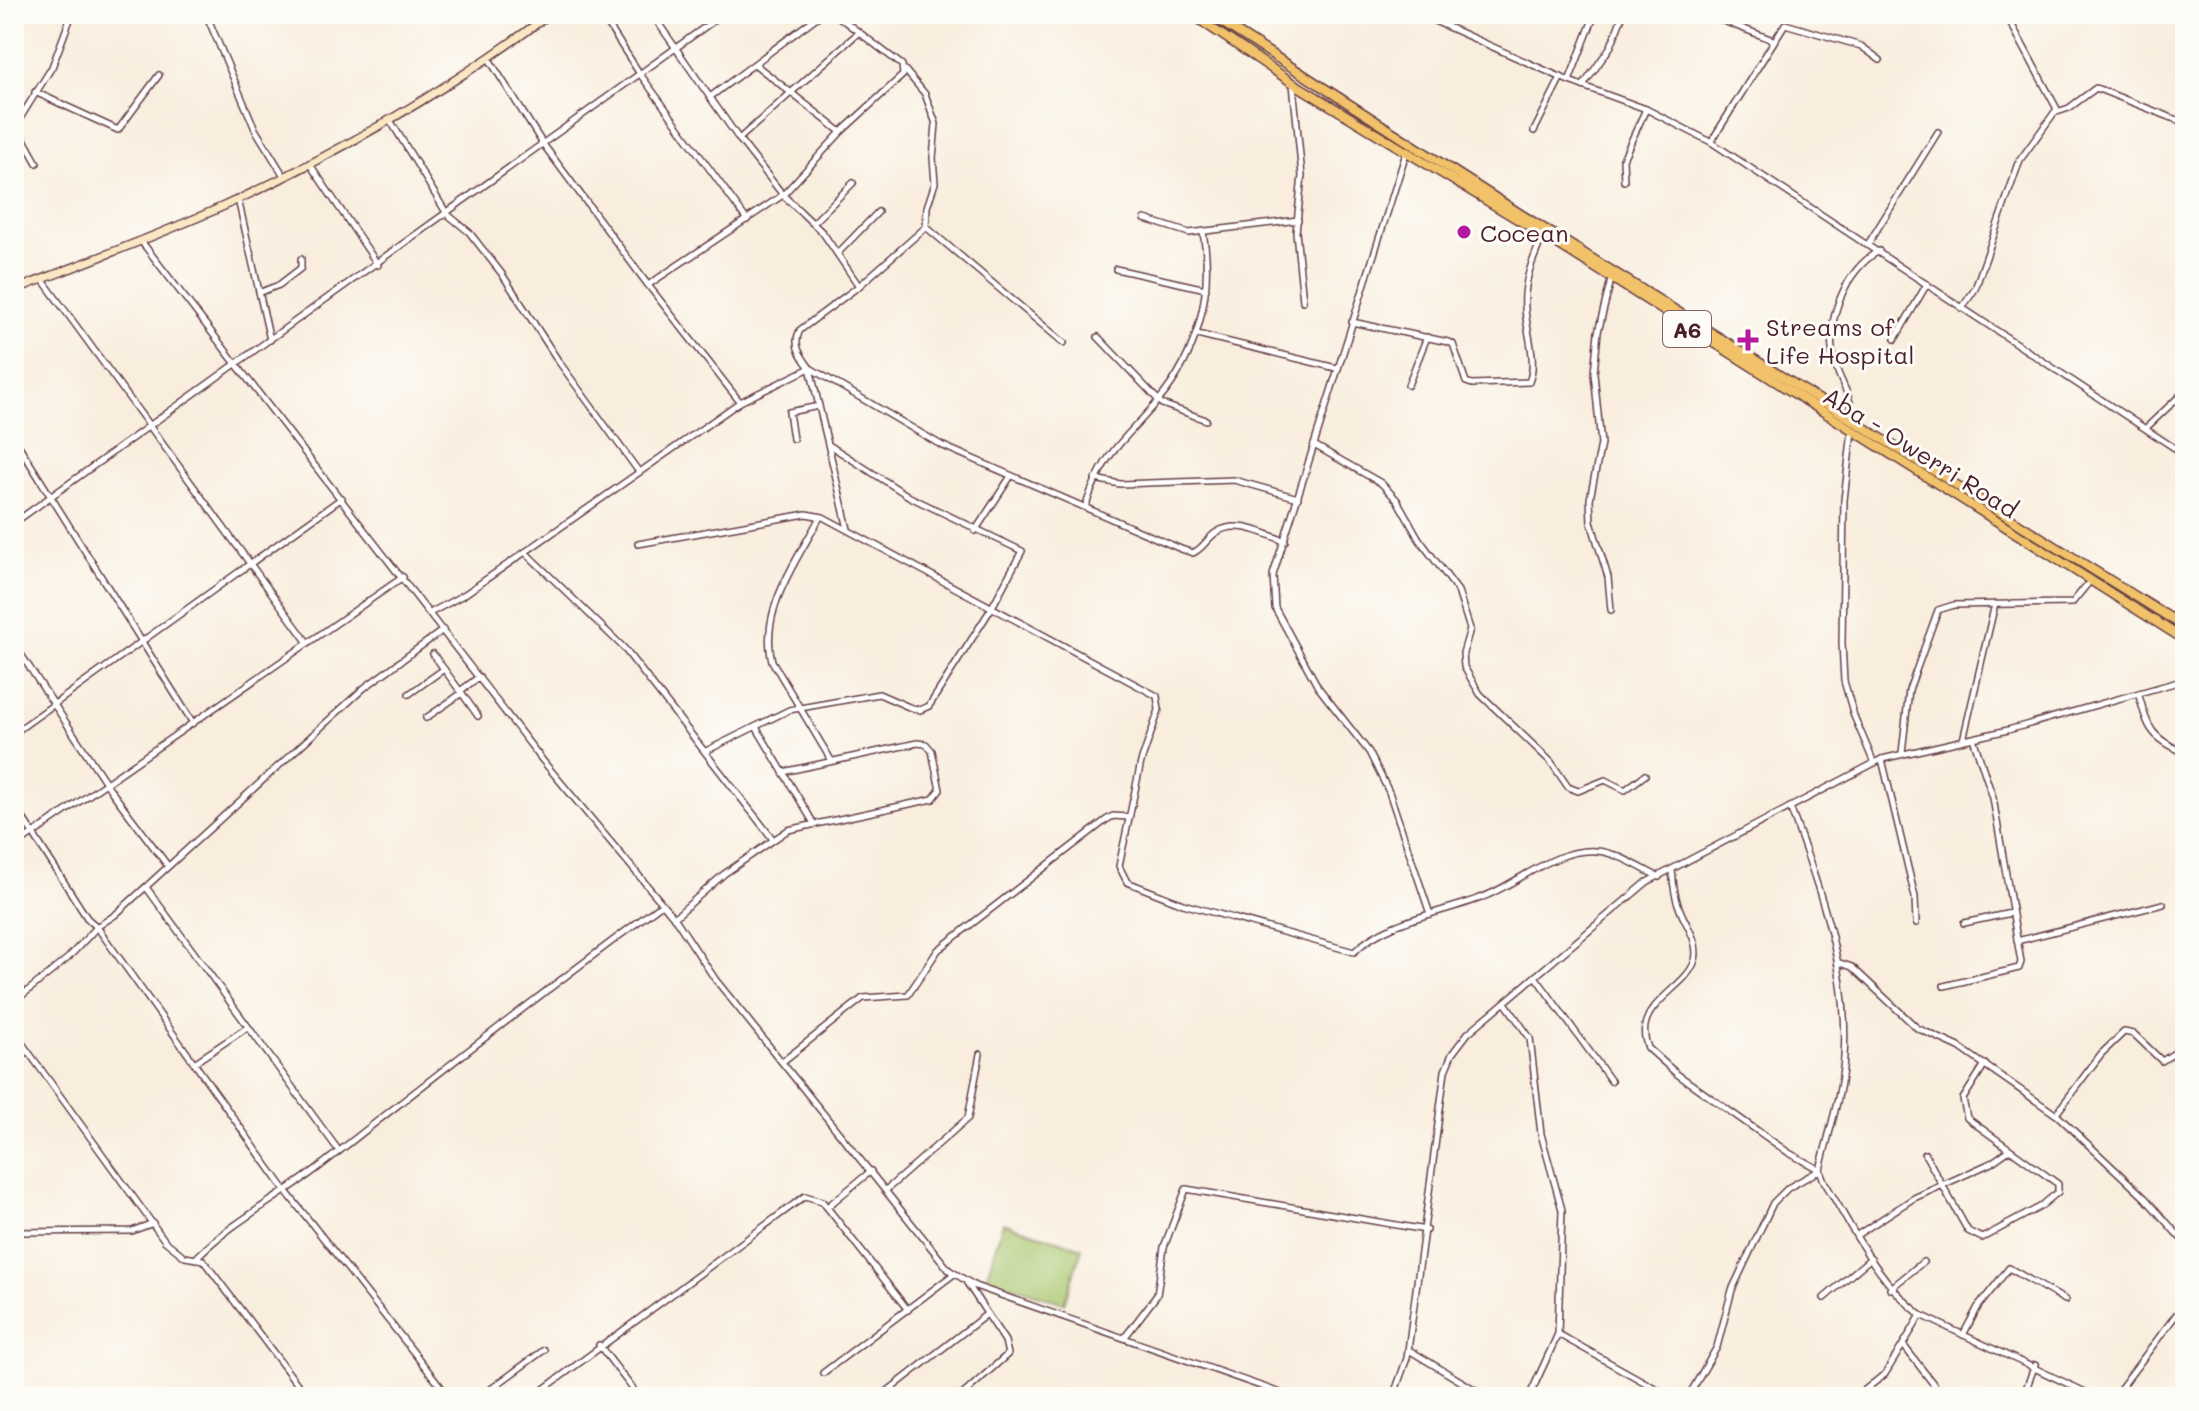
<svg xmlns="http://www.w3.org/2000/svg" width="2199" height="1411" font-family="Mali,sans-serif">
	<rect width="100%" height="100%" fill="#fdfcf7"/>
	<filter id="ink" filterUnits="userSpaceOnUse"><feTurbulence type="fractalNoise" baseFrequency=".0125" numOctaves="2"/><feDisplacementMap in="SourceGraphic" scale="16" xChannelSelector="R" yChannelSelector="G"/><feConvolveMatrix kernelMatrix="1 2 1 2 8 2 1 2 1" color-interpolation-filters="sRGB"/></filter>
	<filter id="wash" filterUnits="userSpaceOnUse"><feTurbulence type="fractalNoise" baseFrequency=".006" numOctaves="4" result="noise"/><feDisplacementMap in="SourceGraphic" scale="32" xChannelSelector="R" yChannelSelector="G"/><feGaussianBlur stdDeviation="1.8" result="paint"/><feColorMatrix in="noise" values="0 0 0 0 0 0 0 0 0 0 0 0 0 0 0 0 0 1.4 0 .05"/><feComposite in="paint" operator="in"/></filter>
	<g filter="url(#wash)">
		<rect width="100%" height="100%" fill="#f9eede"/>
		<!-- green -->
		<polygon fill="#aac76f" stroke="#7a734d" stroke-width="2" points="1003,1223 1082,1248 1064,1303 986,1278"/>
	</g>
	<g filter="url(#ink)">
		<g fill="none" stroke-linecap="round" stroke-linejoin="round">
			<!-- minor casing -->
			<g stroke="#643e46" stroke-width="8">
				<g id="minor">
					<polyline points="206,14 255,129 284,176"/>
					<polyline points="601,14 640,74 747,220"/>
					<polyline points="652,14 739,139 783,195 823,233 859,286"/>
					<polyline points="1419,14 1569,81 1646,109 1711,142 2185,455"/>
					<polyline points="1718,19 1773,40"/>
					<polyline points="489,59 543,144 648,285 783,195 841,132 903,75 902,65 835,14"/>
					<polyline points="757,66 841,132"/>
					<path d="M905,70L925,94L936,124L933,158L935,183L927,207L926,227L859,286L800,330C792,345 801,356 810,368L941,445L1181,549L1193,553C1204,548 1207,538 1217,532C1237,519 1265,534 1285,541"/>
					<polyline points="1569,81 1595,14"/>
					<polyline points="1293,84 1302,176 1296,232 1303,301"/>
					<polyline points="1583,86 1611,46 1622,17"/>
					<polyline points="35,92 118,130 159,75"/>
					<polyline points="710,97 821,14"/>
					<polyline points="2057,112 2069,108 2096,88 2185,123"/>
					<polyline points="390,120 447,214 469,232 502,274 559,362 639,472"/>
					<polyline points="16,125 37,163"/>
					<polyline points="14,128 52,67 72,14"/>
					<polyline points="1534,131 1561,77"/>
					<polyline points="739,139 858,33"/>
					<polyline points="1711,142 1785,24 1861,46 1880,60"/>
					<polyline points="1406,153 1273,575 1275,608 1318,687 1369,752 1389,792 1430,914"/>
					<polyline points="309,163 378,265"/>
					<polyline points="1624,181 1623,159 1646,109"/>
					<polyline points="238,199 270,340"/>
					<polyline points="1145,219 1189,233 1298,220"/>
					<polyline points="814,222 853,183"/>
					<polyline points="926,227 1064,343"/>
					<polyline points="141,241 543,761 676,920 715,979 949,1270 975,1286 1292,1397"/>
					<polyline points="1868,244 1938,132"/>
					<polyline points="838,253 878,212"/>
					<polyline points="1116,269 1206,289"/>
					<polyline points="42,279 308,643"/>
					<polyline points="1611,280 1598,332 1594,373 1601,444 1590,499 1591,522 1608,577 1611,610"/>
					<polyline points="648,285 740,402"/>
					<polyline points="261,292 279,285 301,268 301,259"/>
					<polyline points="1962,308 1975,289 2020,160 2057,109 2006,14"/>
					<path d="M1352,322L1448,342L1453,344L1466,382L1472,384L1529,382C1538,360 1526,331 1525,308C1523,281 1533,259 1543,236"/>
					<polyline points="1197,334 1336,368"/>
					<polyline points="1098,337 1162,404 1206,420"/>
					<polyline points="1895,339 1927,284"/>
					<polyline points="1408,385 1427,337"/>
					<path d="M1851,419C1853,394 1839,383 1834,360C1824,324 1845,269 1879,251"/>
					<polyline points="2146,428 2185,391"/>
					<polyline points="1852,431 1844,500 1842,643 1844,681 1854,716 1874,763"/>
					<polyline points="14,438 193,723"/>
					<polyline points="793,439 789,412 819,406"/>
					<polyline points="1314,445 1381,483 1397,500 1419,539 1458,591 1470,629 1463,653 1464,667 1480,694 1551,762 1568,787 1578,791 1605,780 1625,790 1645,775"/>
					<polyline points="1095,479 1120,484 1234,480 1298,498"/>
					<path d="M1086,505C1104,451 1124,441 1159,400C1198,354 1214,291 1203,232"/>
					<path d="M820,517C798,559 759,610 772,661L831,760"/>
					<polyline points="14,523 723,14"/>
					<polyline points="975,531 1011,476"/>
					<path d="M638,544L806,514L823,517L1157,696L1159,710L1141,762L1119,866L1127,882L1183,904L1354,952C1387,919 1441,914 1483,897C1519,883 1555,848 1596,851C1617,852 1640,868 1659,877"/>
					<polyline points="525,552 623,647 772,838"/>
					<polyline points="430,613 465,594 740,402 810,368 848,529"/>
					<polyline points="14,644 112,792 168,866"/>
					<polyline points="433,654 460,691 479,677"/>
					<polyline points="461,692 478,716"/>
					<polyline points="409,694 444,669"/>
					<path d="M2139,695C2148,729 2151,738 2185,753"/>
					<polyline points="426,718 462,693"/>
					<polyline points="756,727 813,822"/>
					<polyline points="14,733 342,498"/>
					<polyline points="1963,740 1995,604"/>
					<polyline points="706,751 789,710 879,694 909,707 920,710 929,706 991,609 1022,551 910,497 829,445"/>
					<polyline points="1902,753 1909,690 1938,610 1954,605 2072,603 2090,581"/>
					<polyline points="1882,759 1915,897 1916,923"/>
					<polyline points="14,804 87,918 97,927 115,915 364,688 443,630"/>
					<path d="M1790,807C1819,888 1850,969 1844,1057C1842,1094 1828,1134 1820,1170L1824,1181C1853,1229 1876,1280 1921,1315L2096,1397"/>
					<polyline points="14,847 403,577"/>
					<polyline points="2185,855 2185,877"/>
					<path d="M1672,870C1673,882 1674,895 1679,907C1684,923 1700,941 1695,960C1686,991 1630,1004 1648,1048L1677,1074L1789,1153L1820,1170"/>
					<polyline points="146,887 339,1151"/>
					<polyline points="674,918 724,874 788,830 933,799 940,790 932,751 926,744 917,743 783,772"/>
					<polyline points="1964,923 2011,913"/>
					<polyline points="2017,941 2163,904"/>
					<polyline points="1837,962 1852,967 1917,1028 1959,1047 2058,1116 2145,1198 2185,1243"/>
					<polyline points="1537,979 1611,1081"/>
					<polyline points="1944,986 2019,968 2021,962 1993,798 1973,738"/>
					<polyline points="14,1002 68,958 97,927 285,1190 449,1397"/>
					<polyline points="1506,1004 1530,1038 1541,1134 1562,1210 1558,1334 1529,1397"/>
					<polyline points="14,1032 165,1241 185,1257 203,1260 307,1397"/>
					<polyline points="782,1062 863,998 908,995 938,950 1106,820 1113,816 1128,817"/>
					<polyline points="194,1063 248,1027"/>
					<polyline points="2056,1114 2101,1054 2124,1032 2134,1034 2162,1061 2185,1046"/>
					<polyline points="1925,1154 1968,1231 1982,1238 2040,1207 2058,1192 2058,1184 1967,1118 1963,1099 1985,1064"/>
					<polyline points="886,1190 968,1118 980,1054"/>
					<polyline points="827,1207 871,1171"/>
					<polyline points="14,1232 132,1231 153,1223"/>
					<polyline points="1857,1235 1914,1198 1991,1163 2008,1151"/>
					<path d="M197,1257C233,1221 279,1198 319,1167C432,1078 546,990 662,904"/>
					<polyline points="1890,1289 1923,1262"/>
					<polyline points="1824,1298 1871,1258"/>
					<polyline points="1558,1334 1671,1397"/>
					<polyline points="1963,1335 1978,1307 2009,1268 2065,1300"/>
					<polyline points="1125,1337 1157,1295 1164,1247 1186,1189 1426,1230"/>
					<polyline points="599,1345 639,1397"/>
					<polyline points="1904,1346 1938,1390 1936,1397"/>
					<polyline points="1409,1350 1487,1397"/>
					<polyline points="823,1373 954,1274"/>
					<polyline points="480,1397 544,1350"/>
					<polyline points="533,1397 805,1196 822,1201 908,1310"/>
					<polyline points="880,1397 987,1314"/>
					<polyline points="960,1397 1008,1354 1005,1341 967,1283"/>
					<polyline points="1393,1397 1407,1358 1445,1071 1452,1054 1468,1033 1647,882 1882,759 2008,730 2185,680"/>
					<polyline points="1688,1397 1717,1347 1732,1290 1773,1203 1788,1188 1820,1170"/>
					<polyline points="1856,1397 1885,1374 1921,1315"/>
					<polyline points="2023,1397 2035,1365"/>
					<polyline points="2114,1397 2185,1303"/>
				</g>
			</g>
			<!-- secondary casing -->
			<g stroke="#643e46" stroke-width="10">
				<path id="secondary" d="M14,290C84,263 155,237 224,206C339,153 448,90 550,14"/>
			</g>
			<!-- trunk casing -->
			<g stroke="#643e46" stroke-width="11">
				<g id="trunk">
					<polyline points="1191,14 1293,83 1537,231 2185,640"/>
					<polyline points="1209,14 1519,213 2185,627"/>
				</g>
			</g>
			<!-- minor -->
			<use href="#minor" stroke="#fff" stroke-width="5"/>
			<!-- secondary -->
			<use href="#secondary" stroke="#fae7c3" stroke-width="7"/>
			<!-- trunk -->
			<use href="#trunk" stroke="#f2c26a" stroke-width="8"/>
		</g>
	</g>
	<!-- markers -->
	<g fill="#b5179e" stroke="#fdfcf7" stroke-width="3">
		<circle cx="1464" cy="232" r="8"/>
		<path d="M1744 328h8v8h8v8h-8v8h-8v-8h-8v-8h8z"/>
	</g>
	<g text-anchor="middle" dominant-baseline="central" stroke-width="6" stroke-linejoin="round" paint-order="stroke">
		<!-- shield labels -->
		<rect fill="#fdfcf7" stroke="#806168" stroke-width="2" x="1663" y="311" width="48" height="36" rx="6"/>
		<g font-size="22" font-weight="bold" fill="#4a1f2b">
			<text x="1687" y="329">A6</text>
		</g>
		<!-- poi labels -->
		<g font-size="24" fill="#4a1f2b" stroke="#fdfcf7" text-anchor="start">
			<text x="1480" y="232">Cocean</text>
			<text x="1766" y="326">Streams of<tspan x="1766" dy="28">Life Hospital</tspan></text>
		</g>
		<!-- street labels -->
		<g font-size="24" fill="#4a1f2b" stroke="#fdfcf7">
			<text transform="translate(1921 452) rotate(32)">Aba - Owerri Road</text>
		</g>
	</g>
	<!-- margin -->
	<rect width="2199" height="1411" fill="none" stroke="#fdfcf7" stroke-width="48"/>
</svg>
